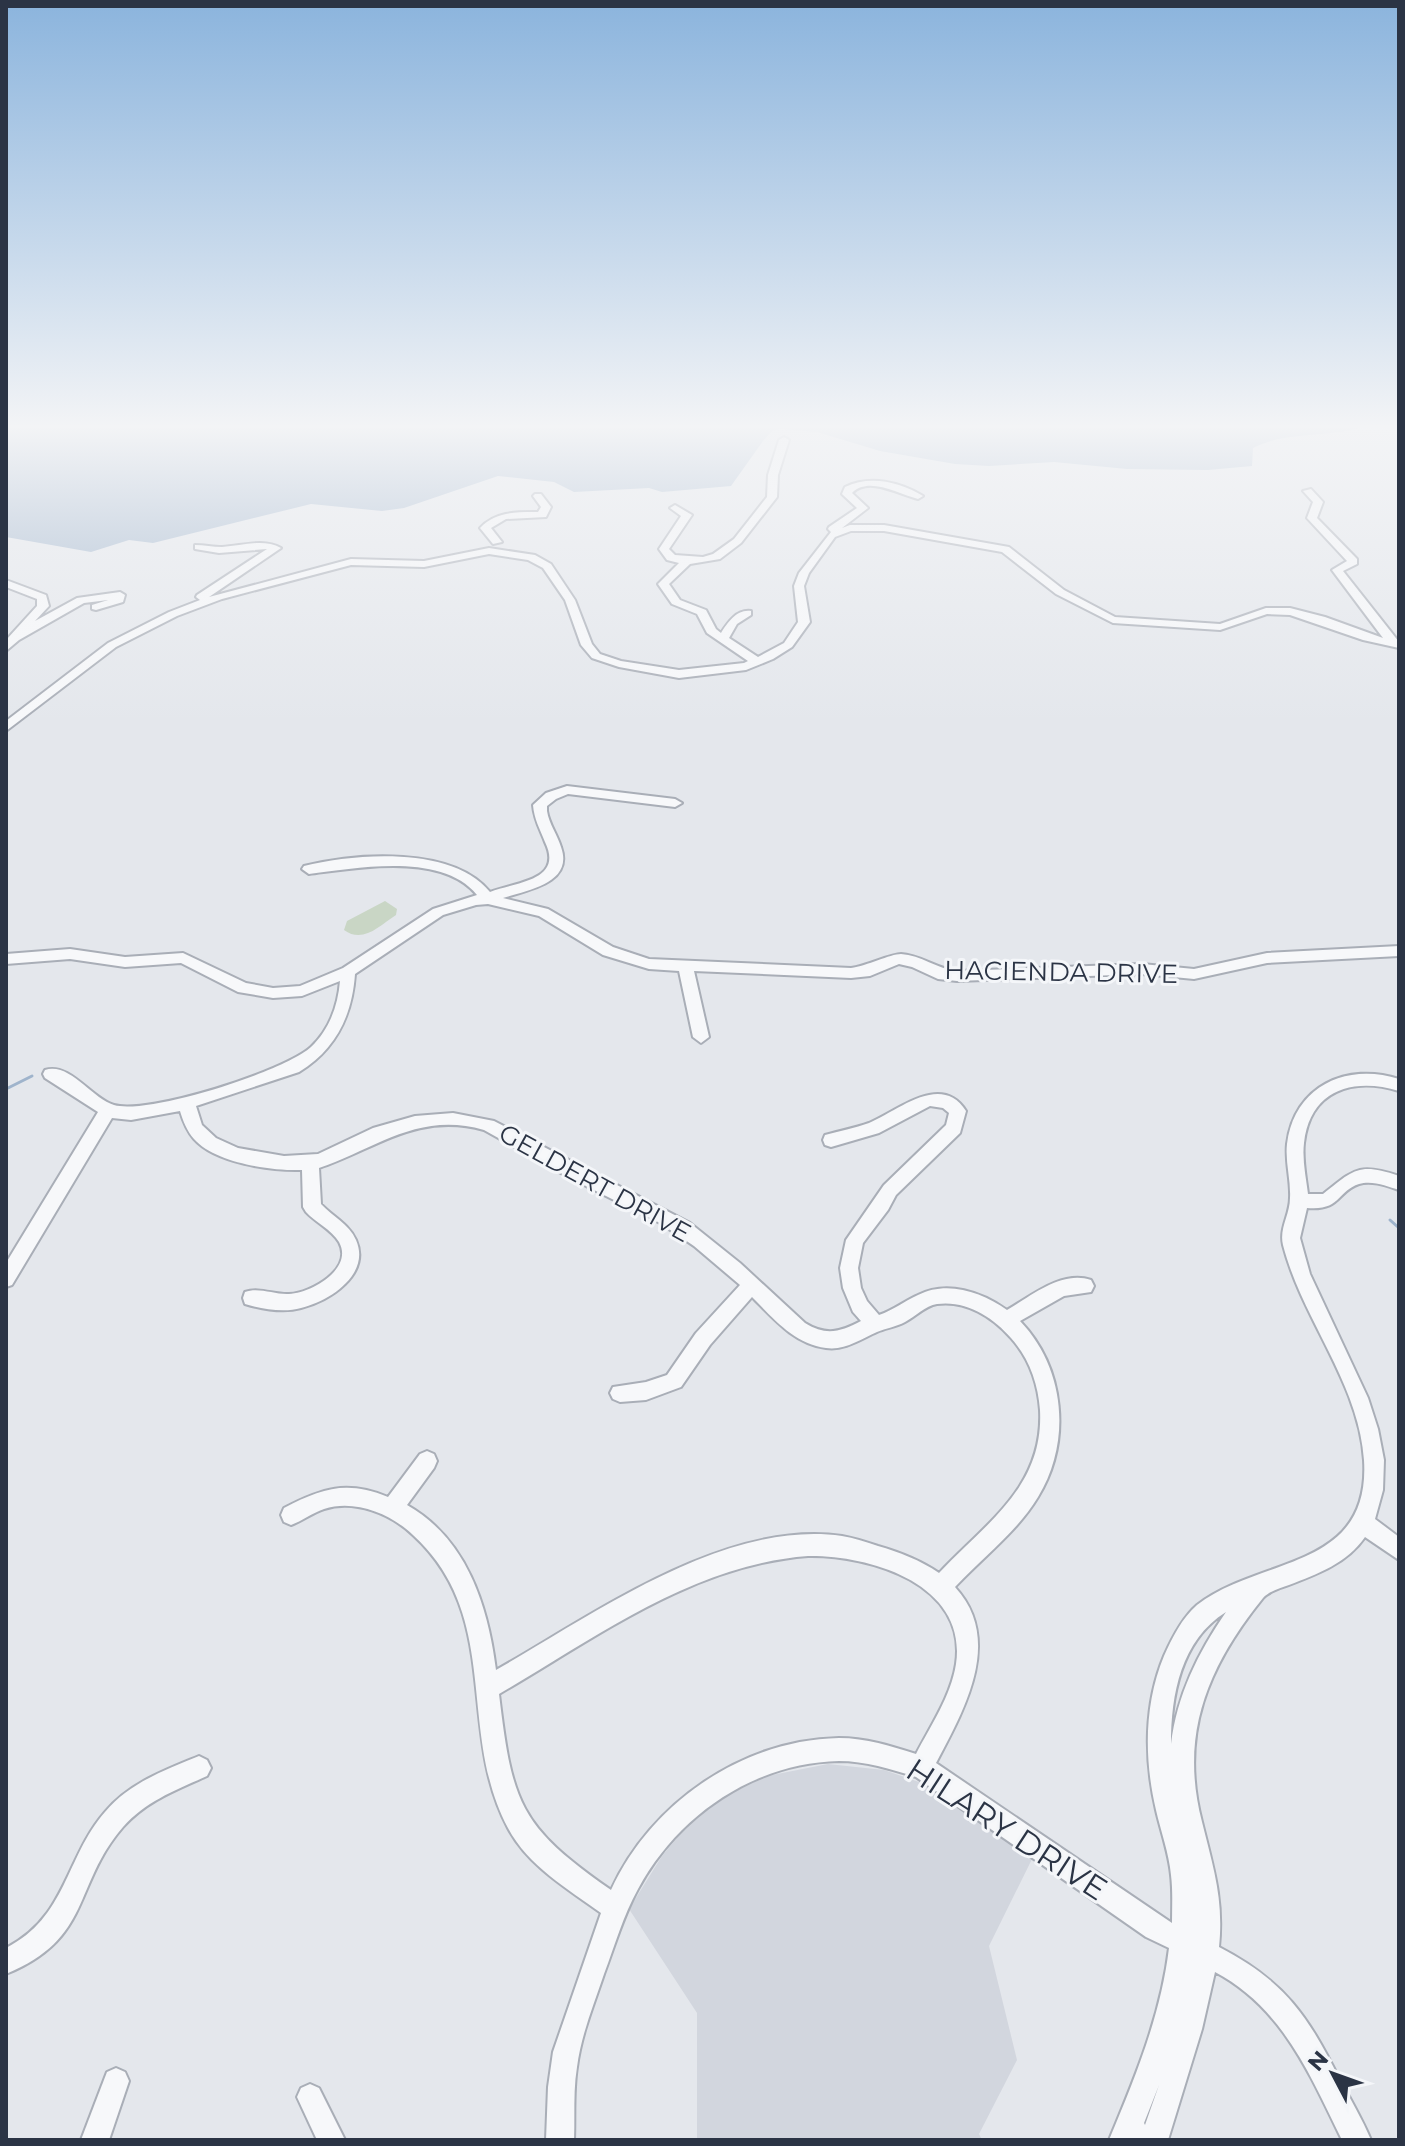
<svg xmlns="http://www.w3.org/2000/svg" width="1405" height="2146" font-family="Montserrat,sans-serif">
	<rect width="100%" height="100%" fill="#e4e7ec"/>
	<!-- built -->
	<polygon fill="#d2d6de" points="828,1764 884,1770 919,1782 953,1799 1033,1857 989,1946 1017,2060 979,2134 982,2140 697,2140 697,2013 629,1909 662,1856 686,1827 716,1801 767,1776"/>
	<!-- green -->
	<path fill="#c9d6c5" d="M385,901L397,909L396,915C379,926 363,944 344,930L347,921Z"/>
	<!-- water -->
	<path fill="#9fb4cc" d="M6,423H1373C1334,440 1289,429 1253,448L1252,466L1208,470L1127,469L1054,462L989,466L955,464L880,451L817,432L780,429L772,431L763,441L731,486L662,492L649,488L574,492L554,482L498,476L404,508L382,511L311,504L153,543L129,540L91,552L6,537Z"/>
	<g fill="none" stroke-linecap="round" stroke-linejoin="round">
		<!-- stream -->
		<g stroke="#9fb4cc" stroke-width="3">
			<polyline points="6,1089 32,1076"/>
			<polyline points="1390,1220 1399,1228"/>
		</g>
		<!-- minor casing -->
		<g stroke="#a9aeb7" stroke-width="4">
			<g id="minor">
				<path d="M784,437L789,440L778,475L777,497L741,543L720,559L690,564L669,584L680,600L706,610L716,629L721,633C728,622 737,609 751,611V615L737,624L729,638L758,657L784,643L798,622L794,586L799,573L831,532L828,529L829,527L857,508L842,494L845,487C870,475 900,482 923,496L918,499C898,494 869,476 852,493L868,508L842,528L850,525H884L1009,547L1064,590L1115,617L1220,624L1266,608H1290L1325,617L1383,638L1332,570L1347,561L1307,518L1313,502L1303,491L1311,489L1323,502L1317,518L1357,559V564L1343,571L1399,642V648L1363,640L1290,615L1267,614L1220,630L1113,623L1056,594L1002,552L884,531H851L835,537L809,573L804,586L810,622L792,647L773,659L746,670L679,678L619,667L592,658L581,645L565,600L543,568L528,560L489,554L424,567L351,565L222,599L177,616L116,647L6,731V721L108,643L169,612L200,600L196,597L197,595L267,549L219,553L195,549V545C204,545 213,547 222,547C242,546 263,538 281,548L209,597L351,559L424,561L489,548L535,555L551,564L575,600L592,644L600,654L621,661L679,670L744,663L748,661L707,633L697,614L672,604L658,584L679,563L667,560L659,549L681,516L670,508L675,505L692,515L669,549L675,555L703,557L713,554L734,539L767,497L768,475L779,440Z"/>
				<path d="M535,494H541L551,507L546,517L506,519L491,528L502,542L493,544L480,528C496,511 517,512 538,512L541,507L533,496Z"/>
				<polygon points="6,580 46,595 49,606 35,621 77,598 120,592 125,595 123,602 96,610 92,609 92,605 108,600 84,603 19,640 6,651 7,639 37,606 37,599 6,587"/>
				<path d="M567,786L675,799L682,803L675,807L568,794L556,799L547,806V811C549,824 557,834 561,847C574,883 528,890 503,898L548,909L613,947L649,959L851,968C867,966 890,954 901,954C921,955 937,969 957,971L1142,964L1194,969L1267,953L1399,946V956L1267,963L1194,979L1142,974L957,981L938,979L912,967L899,964L870,976L851,978L694,971L709,1037L701,1043L693,1037L679,971L649,969L603,955L539,916L488,904L476,905L443,915L355,974C352,1017 335,1050 299,1072L196,1106L202,1125L216,1138L238,1148L284,1156L318,1154L373,1128L415,1116L453,1113L494,1121L690,1223L740,1263L805,1323C826,1336 840,1332 861,1321L853,1312L843,1288L840,1268L846,1240L884,1185L946,1125L949,1113L943,1108L930,1106L879,1133L831,1147L825,1145L823,1140L825,1135C839,1131 855,1128 869,1123C898,1111 941,1072 966,1111L960,1133L896,1195L888,1210L863,1243L858,1268L861,1288L867,1301L879,1315C894,1310 904,1301 918,1295C947,1280 982,1292 1007,1310C1031,1296 1062,1270 1091,1280L1094,1286L1091,1292L1064,1296L1020,1321C1065,1368 1072,1441 1038,1497C1017,1532 982,1558 955,1587C1004,1640 964,1710 936,1763L1172,1923C1172,1907 1173,1891 1171,1875C1169,1853 1161,1832 1156,1810C1144,1759 1144,1704 1164,1656C1172,1638 1182,1618 1197,1605C1260,1556 1371,1571 1364,1460C1359,1383 1302,1319 1283,1245C1279,1228 1290,1215 1290,1198C1291,1180 1285,1162 1287,1144C1294,1086 1347,1062 1399,1079V1091C1353,1077 1310,1090 1304,1143C1302,1160 1306,1177 1308,1194H1323C1354,1170 1358,1162 1399,1176V1190C1387,1186 1372,1180 1359,1184C1337,1191 1341,1211 1307,1208L1300,1238L1310,1274L1368,1398L1378,1429L1384,1460L1383,1490L1375,1519L1399,1537V1560L1365,1537C1347,1563 1318,1574 1289,1585C1281,1588 1269,1591 1263,1598C1208,1666 1179,1734 1202,1822C1213,1867 1224,1899 1219,1947C1285,1981 1308,2016 1340,2080C1351,2100 1362,2119 1371,2140H1342C1310,2075 1283,2008 1215,1972L1202,2029L1168,2140H1109C1135,2078 1161,2015 1169,1948L1146,1937L916,1777C891,1769 865,1761 839,1761C754,1763 678,1815 638,1889C623,1916 615,1945 604,1974C594,2004 581,2035 577,2067C573,2091 575,2116 574,2140H546L548,2087L553,2052L601,1913C568,1889 528,1866 508,1828C456,1731 503,1617 413,1535C391,1514 355,1499 324,1509C312,1513 302,1521 291,1525L284,1522L281,1515L284,1508C322,1488 347,1480 388,1497L420,1454L427,1451L434,1454L437,1461L434,1468L407,1505C467,1539 488,1606 496,1670C593,1615 725,1519 842,1536C854,1538 866,1542 878,1546C899,1552 920,1560 939,1573C986,1523 1044,1487 1040,1410C1038,1383 1029,1358 1011,1338C993,1317 966,1300 937,1304C925,1306 916,1316 905,1322C896,1327 886,1328 877,1332C861,1339 844,1351 826,1348C794,1344 773,1318 752,1297L710,1345L681,1387L646,1400L620,1402L613,1399L610,1393L613,1387L646,1382L667,1375L696,1333L740,1285L694,1246L660,1223L568,1177L484,1130C418,1111 376,1149 319,1168L321,1204C332,1216 349,1224 356,1240C371,1274 330,1301 301,1308C284,1313 262,1309 245,1304L243,1298L245,1292C259,1287 275,1295 289,1294C311,1293 354,1269 339,1242C332,1230 315,1222 306,1212L303,1207L302,1170C271,1171 215,1163 194,1139C187,1131 183,1121 180,1111L131,1120L112,1118L12,1285L6,1287V1263L98,1112L45,1078L43,1074L45,1070C70,1062 92,1099 114,1105C148,1115 285,1071 311,1047C329,1030 338,1006 340,981L302,996L273,998L238,992L181,963L125,967L70,959L6,964V954L70,949L125,957L183,953L246,983L273,988L300,986L343,968L433,909L477,895C442,852 358,868 309,874L302,869L304,866C357,853 453,846 490,892C516,882 564,881 545,842C540,829 534,819 533,805L546,793ZM808,1556C870,1555 968,1584 956,1664C951,1696 931,1725 916,1754C891,1746 866,1738 839,1738C742,1740 651,1803 611,1890C519,1826 512,1803 499,1694C597,1637 692,1565 808,1556ZM1226,1612C1198,1653 1177,1695 1171,1744C1171,1694 1181,1640 1226,1612ZM1159,2085L1145,2125L1144,2123Z"/>
				<path d="M199,1756L207,1760L211,1768L207,1776C176,1790 146,1801 123,1827C72,1886 93,1938 6,1974V1948C67,1917 65,1858 105,1812C129,1783 165,1770 199,1756Z"/>
				<polygon points="116,2068 125,2072 129,2081 109,2140 81,2140 107,2072"/>
				<polygon points="310,2084 319,2088 345,2140 317,2140 297,2097 301,2088"/>
			</g>
		</g>
		<!-- minor -->
		<use href="#minor" fill="#f7f8fa" fill-rule="evenodd"/>
	</g>
	<!-- sky -->
	<linearGradient id="sky" x2="0" y2="1"><stop stop-color="#8bb4dd"/><stop offset="0.59" stop-color="#f3f4f6"/><stop offset="1" stop-color="#f3f4f6" stop-opacity="0"/></linearGradient>
	<rect width="1405" height="723" fill="url(#sky)"/>
	<g text-anchor="middle" dominant-baseline="central" stroke-width="6" stroke-linejoin="round" paint-order="stroke">
		<!-- street labels -->
		<g font-size="26" fill="#2b3445" stroke="#f4f6f9">
			<text transform="translate(1061 972) rotate(1)">HACIENDA DRIVE</text>
			<text transform="translate(595 1183) rotate(29)">GELDERT DRIVE</text>
		</g>
		<!-- near-street labels -->
		<g font-size="32" fill="#2b3445" stroke="#f4f6f9">
			<text transform="translate(1007 1829) rotate(33)">HILARY DRIVE</text>
		</g>
	</g>
	<!-- border -->
	<rect width="1405" height="2146" fill="none" stroke="#2b3445" stroke-width="16"/>
	<!-- north arrow -->
	<g transform="translate(1333 2074) rotate(311)" stroke="#f4f6f9" stroke-width="6" paint-order="stroke">
	<path d="M0-6L14 30L0 20L-14 30Z" fill="#2b3445"/>
	<text y="-12" font-size="22" font-weight="bold" text-anchor="middle" fill="#2b3445">N</text>
	</g>
</svg>
